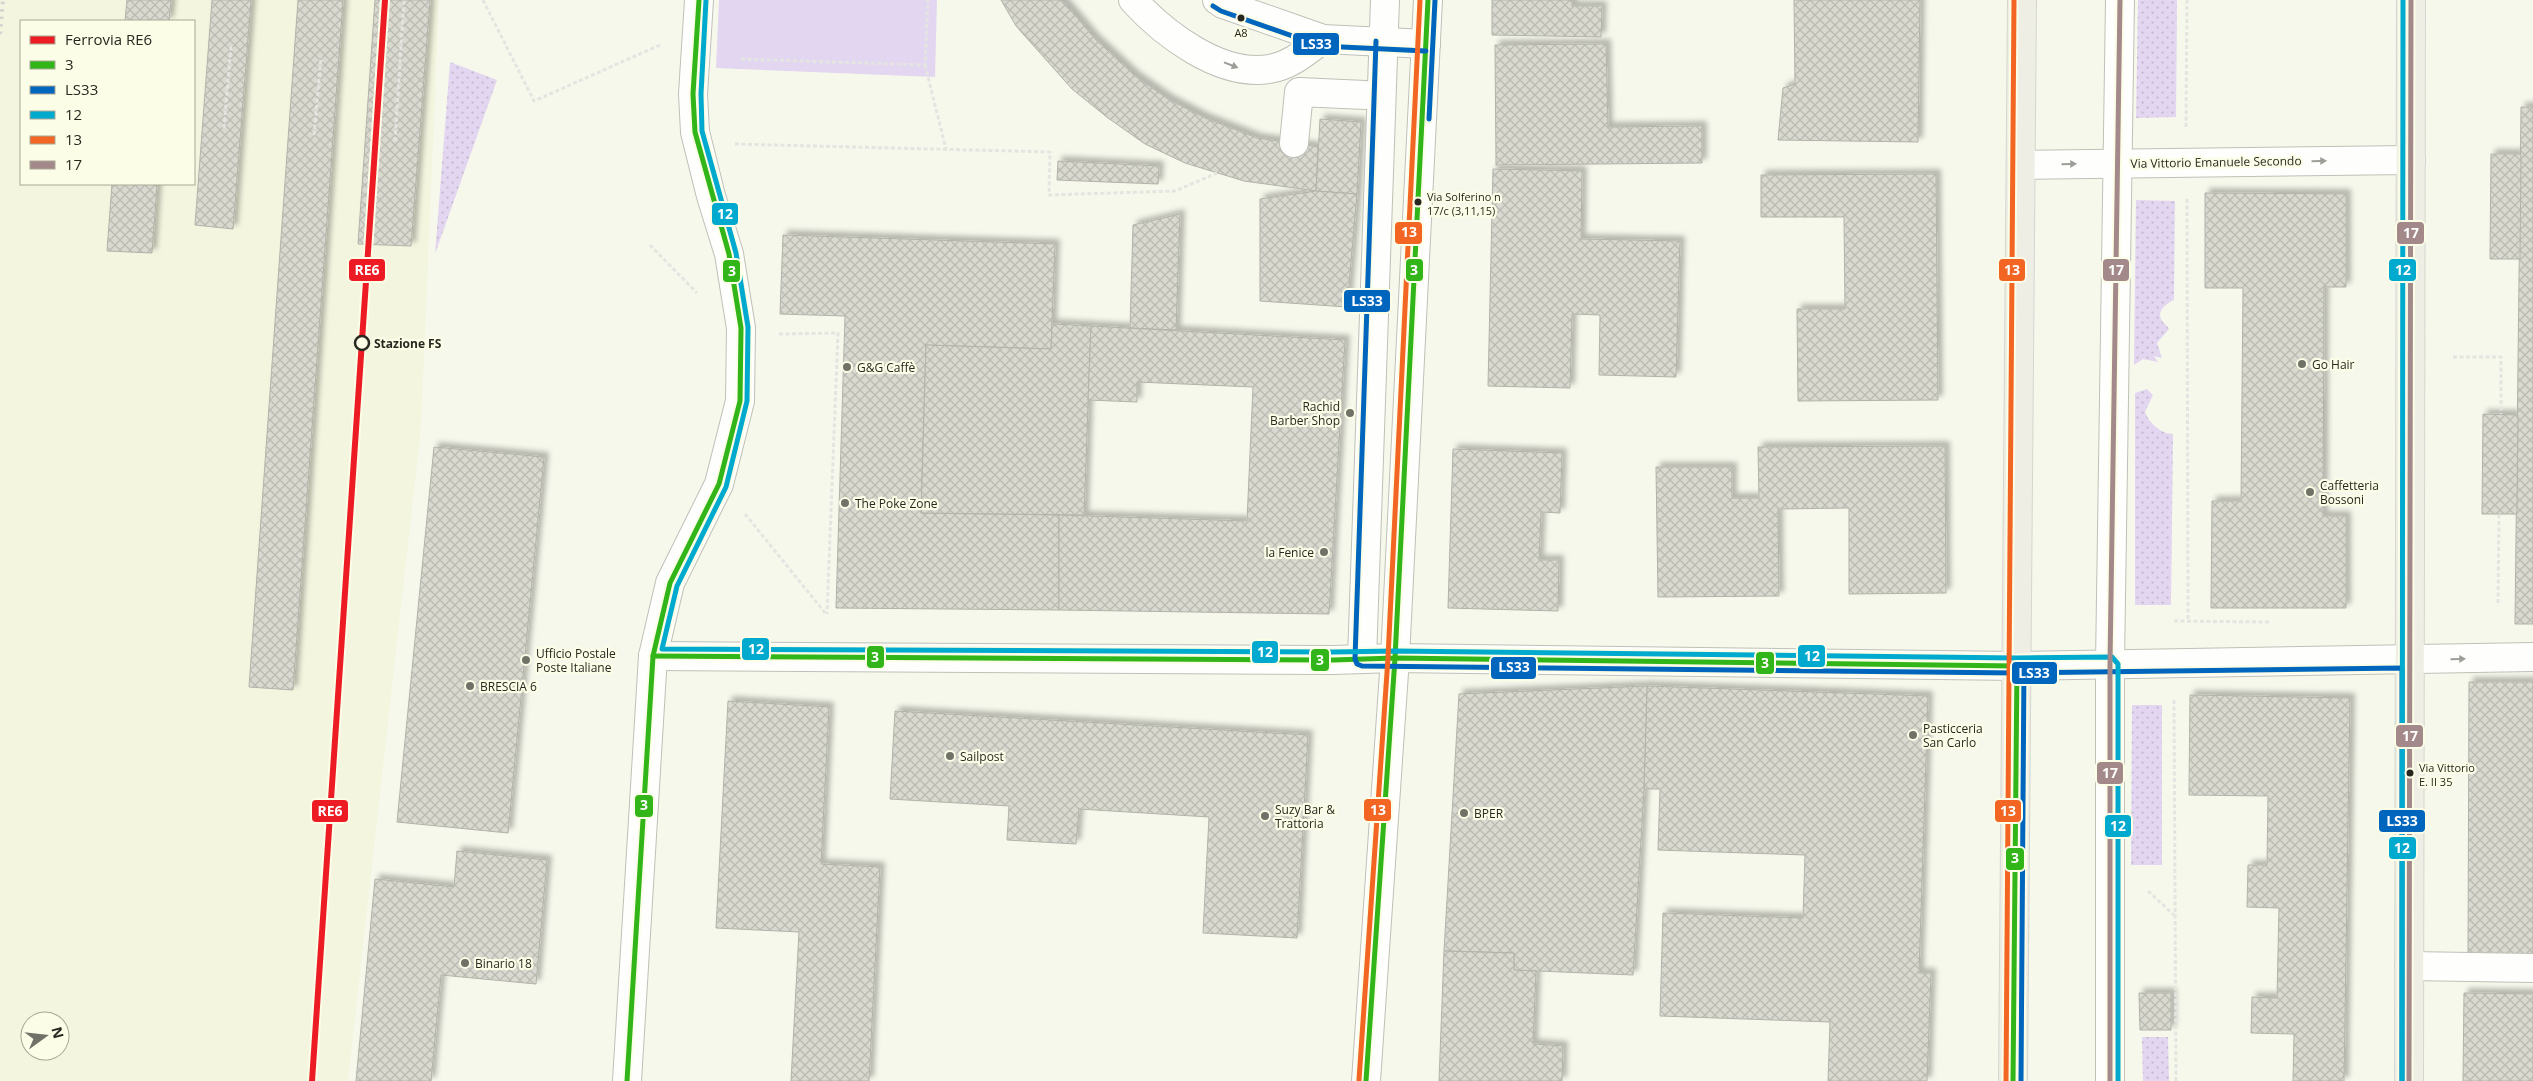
<svg xmlns="http://www.w3.org/2000/svg" width="2533" height="1081" font-family="'Open Sans',sans-serif">
	<defs>
		<pattern id="grass-dots" width="8" height="8" patternUnits="userSpaceOnUse" patternTransform="scale(1.25)"><rect width="8" height="8" fill="#e3d6f0"/><path d="M2 2h.1M6 6h.1" fill="none" stroke="#c3b8ce" stroke-width="1.8" stroke-linecap="round"/></pattern>
		<pattern id="building-cross-hatch" width="8" height="8" patternUnits="userSpaceOnUse" patternTransform="scale(1.25)"><rect width="8" height="8" fill="#d9d9d0"/><path d="M0 0l8 8M0 8l8-8" fill="none" stroke="#babab2"/></pattern>
		<filter id="shadow"><feDropShadow dx="4.5" dy="-4.5" stdDeviation="2.5" flood-color="#0004"/></filter>
	</defs>
	<rect width="100%" height="100%" fill="#f7f8ec"/>
	<!-- built -->
	<path fill="#f3f5df" fill-rule="evenodd" d="M0,0H439L421,428L348,1081H0ZM21,21H194V184H21ZM30,1021H60V1051H30Z"/>
	<!-- grass -->
	<g fill="url(#grass-dots)">
		<polygon points="2138,0 2177,0 2176,117 2136,118"/>
		<polygon points="450,62 497,80 435,254"/>
		<path d="M2136,200L2175,201L2174,300C2167,303 2157,310 2161,319C2163,323 2167,325 2169,329L2157,343L2162,358L2154,356L2158,362L2143,359L2134,365Z"/>
		<path d="M2147,389L2153,395L2145,412C2149,423 2161,434 2173,434L2171,605H2135V393Z"/>
		<polygon points="2132,705 2162,705 2162,865 2131,865"/>
		<polygon points="2142,1037 2168,1037 2169,1081 2143,1081"/>
	</g>
	<!-- green -->
	<polygon fill="#e3d6f0" points="719,0 937,0 935,77 716,68"/>
	<!-- building -->
	<g fill="url(#building-cross-hatch)" stroke="#b2b3a9" filter="url(#shadow)">
		<polygon points="127,0 171,0 169,21 125,21"/>
		<polygon points="212,0 251,0 233,229 195,225"/>
		<polygon points="298,0 343,0 293,690 249,687"/>
		<polygon points="375,0 430,0 411,246 358,244"/>
		<polygon points="1001,0 1062,0 1095,39 1135,76 1168,99 1205,118 1257,138 1318,147 1316,191 1244,181 1185,163 1145,144 1108,118 1072,89 1016,26"/>
		<polygon points="1492,0 1572,0 1572,6 1602,6 1601,37 1492,35"/>
		<polygon points="1794,0 1920,0 1918,142 1778,140 1783,88 1795,84"/>
		<polygon points="1606,44 1608,127 1702,126 1702,163 1496,165 1495,45"/>
		<polygon points="2521,107 2533,107 2533,624 2515,624"/>
		<polygon points="1320,119 1361,122 1357,194 1316,191"/>
		<polygon points="2491,154 2521,154 2520,259 2490,259"/>
		<polygon points="1058,161 1159,166 1158,184 1057,180"/>
		<polygon points="1493,169 1582,171 1581,239 1680,241 1676,377 1599,375 1600,315 1572,314 1570,388 1488,386"/>
		<polygon points="1936,174 1938,400 1798,401 1797,309 1845,309 1844,217 1761,217 1761,175"/>
		<polygon points="112,184 157,184 152,253 107,251"/>
		<polygon points="1316,191 1357,194 1347,307 1260,301 1260,199"/>
		<polygon points="2205,193 2346,194 2346,287 2324,287 2323,516 2346,516 2346,608 2211,608 2212,501 2241,501 2243,288 2205,288"/>
		<polygon points="1180,214 1176,330 1130,328 1133,225"/>
		<polygon points="783,235 1055,244 1051,349 926,345 921,513 1059,515 1059,610 836,608 845,316 780,314"/>
		<polygon points="1052,324 1091,326 1084,515 921,513 926,345 1051,349"/>
		<polygon points="1091,326 1345,340 1329,614 1059,610 1059,515 1247,521 1253,387 1137,382 1137,402 1088,400"/>
		<polygon points="2483,414 2518,415 2517,514 2482,514"/>
		<polygon points="1945,446 1946,593 1849,594 1849,508 1778,509 1779,596 1658,597 1656,467 1732,467 1732,498 1759,498 1758,447"/>
		<polygon points="434,447 544,457 508,833 397,822"/>
		<polygon points="1453,449 1562,453 1560,513 1541,512 1539,560 1559,560 1558,611 1448,608"/>
		<polygon points="2469,682 2533,682 2533,954 2468,954"/>
		<polygon points="1647,686 1928,696 1919,973 1931,973 1927,1081 1828,1081 1830,1022 1660,1016 1663,913 1803,918 1805,855 1658,850 1660,789 1644,789"/>
		<polygon points="1647,686 1644,789 1633,975 1514,970 1514,953 1444,951 1459,694"/>
		<polygon points="2190,695 2350,698 2344,1081 2293,1081 2294,1034 2251,1033 2252,997 2277,998 2279,908 2247,907 2248,865 2267,865 2268,796 2189,795"/>
		<polygon points="728,701 829,707 821,864 880,867 869,1081 791,1081 799,932 716,928"/>
		<polygon points="895,711 1308,735 1297,938 1203,933 1209,817 1079,809 1076,844 1007,840 1009,806 890,799"/>
		<polygon points="457,851 547,860 536,984 441,975 431,1081 356,1081 375,879 454,887"/>
		<polygon points="1444,951 1514,953 1514,970 1536,971 1533,1044 1563,1046 1562,1081 1439,1081"/>
		<polygon points="2139,993 2171,993 2171,1030 2140,1030"/>
		<polygon points="2464,993 2533,994 2533,1081 2463,1081"/>
	</g>
	<g fill="none" stroke-linecap="round" stroke-linejoin="round">
		<!-- minor casing -->
		<g stroke="#bfc0b7" stroke-width="30">
			<g id="minor">
				<path d="M1133,0C1164,34 1220,77 1269,69C1290,66 1307,51 1323,39"/>
				<polyline points="1217,0 1223,4 1323,39 1426,44"/>
				<polyline points="1294,143 1299,92 1365,95"/>
				<polyline points="2021,165 2411,160"/>
				<polyline points="653,656 1333,660 1395,658 2017,666 2533,657"/>
				<polyline points="1362,659 1385,0"/>
				<polyline points="2409,966 2533,968"/>
				<polyline points="627,1081 653,656 670,583 719,484 740,401 741,328 729,254 711,196 695,132 693,94 699,0"/>
				<polyline points="1366,1081 1395,658 1428,0"/>
				<polyline points="2110,1081 2110,664 2120,0"/>
			</g>
		</g>
		<!-- major casing -->
		<g stroke="#d5d6cf" stroke-width="30">
			<g id="major">
				<polyline points="2013,1081 2022,0"/>
				<polyline points="2409,1081 2411,0"/>
			</g>
		</g>
		<!-- path -->
		<g stroke="#e4e5e1" stroke-width="3" stroke-dasharray="4 2.5" stroke-linecap="butt">
			<polyline points="483,0 534,101 660,45"/>
			<polyline points="741,59 925,65 928,0"/>
			<polyline points="925,65 946,149"/>
			<polyline points="2186,127 2187,0"/>
			<polyline points="224,128 231,46"/>
			<polyline points="314,135 321,57"/>
			<polyline points="395,141 404,0"/>
			<polyline points="735,144 1050,152 1049,195 1175,191 1217,173"/>
			<polyline points="2187,199 2188,621"/>
			<polyline points="650,245 697,293"/>
			<polyline points="779,334 838,333 827,614"/>
			<polyline points="2453,357 2501,357 2501,414"/>
			<polyline points="745,514 826,614"/>
			<polyline points="2498,603 2499,514"/>
			<polyline points="2174,621 2270,622"/>
			<polyline points="2174,700 2176,1081"/>
			<polyline points="2148,891 2174,915"/>
		</g>
		<!-- minor -->
		<use href="#minor" stroke="#fefefc" stroke-width="28"/>
		<!-- major -->
		<use href="#major" stroke="#eeeee5" stroke-width="28"/>
		<!-- rail -->
		<polyline stroke="#d4d4d2" stroke-width="4" stroke-dasharray="2.5 5" stroke-linecap="butt" points="0,34 3,0"/>
		<!-- bus-1 casing -->
		<g stroke="#fcfde7" stroke-width="9">
			<g id="bus-1">
				<polyline points="653,656 1333,660 1395,658 2017,666 2013,1081"/>
				<polyline points="627,1081 653,656 670,583 719,484 740,401 741,328 729,254 695,132 693,94 699,0"/>
				<polyline points="1366,1081 1395,658 1428,0"/>
			</g>
		</g>
		<!-- bus-2 casing -->
		<g stroke="#fcfde7" stroke-width="9">
			<g id="bus-2">
				<polyline points="1213,6 1221,11 1321,46 1426,51"/>
				<polyline points="1376,41 1355,659 1357,664 1362,666 2017,673 2402,668 2402,1081"/>
				<polyline points="1429,119 1435,0"/>
				<polyline points="2021,1081 2024,666"/>
			</g>
		</g>
		<!-- bus-3 casing -->
		<g stroke="#fcfde7" stroke-width="9">
			<g id="bus-3">
				<polyline points="706,0 701,94 702,131 736,253 748,327 747,401 726,487 677,586 662,649 1333,652 1395,651 2017,658 2112,657 2118,664 2118,1081"/>
				<polyline points="2402,1081 2403,0"/>
			</g>
		</g>
		<!-- bus-4 casing -->
		<g stroke="#fcfde7" stroke-width="9">
			<g id="bus-4">
				<polyline points="1359,1080 1388,658 1420,0"/>
				<polyline points="2006,1081 2014,0"/>
			</g>
		</g>
		<!-- bus-5 casing -->
		<g stroke="#fcfde7" stroke-width="9">
			<g id="bus-5">
				<polyline points="2110,1081 2110,664 2120,0"/>
				<polyline points="2409,1081 2411,0"/>
			</g>
		</g>
		<!-- bus-1 -->
		<use href="#bus-1" stroke="#31b518" stroke-width="5"/>
		<!-- bus-2 -->
		<use href="#bus-2" stroke="#0065bd" stroke-width="5"/>
		<!-- bus-3 -->
		<use href="#bus-3" stroke="#00a9ce" stroke-width="5"/>
		<!-- bus-4 -->
		<use href="#bus-4" stroke="#f26522" stroke-width="5"/>
		<!-- bus-5 -->
		<use href="#bus-5" stroke="#a38989" stroke-width="5"/>
		<!-- rail-1 casing -->
		<g stroke="#fcfde7" stroke-width="10">
			<polyline id="rail-1" points="312,1081 385,0"/>
		</g>
		<!-- rail-1 -->
		<use href="#rail-1" stroke="#ed1c24" stroke-width="6"/>
	</g>
	<!-- one-way arrows -->
	<defs><path id="oneway-solid" d="M-6-.8H1V-3.2L6.5 0L1 3.2V.8H-6Z" transform="scale(1.25)"/></defs>
	<g fill="#9e9e99">
		<use href="#oneway-solid" transform="translate(1231 65) rotate(21)"/>
		<use href="#oneway-solid" transform="translate(2319 161) rotate(-1)"/>
		<use href="#oneway-solid" transform="translate(2069 164) rotate(-1)"/>
		<use href="#oneway-solid" transform="translate(2458 659) rotate(-1)"/>
	</g>
	<!-- markers -->
	<g fill="#282820" stroke="#fcfde7" stroke-width="2">
		<circle cx="1241" cy="18" r="4.5"/>
		<circle cx="1418" cy="202" r="4.5"/>
		<circle cx="2410" cy="773" r="4.5"/>
	</g>
	<circle fill="#fcfde7" stroke="#282820" stroke-width="2.5" cx="362" cy="343" r="7"/>
	<g fill="#707167" stroke="#fcfde7" stroke-width="2">
		<circle cx="2302" cy="364" r="5"/>
		<circle cx="847" cy="367" r="5"/>
		<circle cx="1350" cy="413" r="5"/>
		<circle cx="2310" cy="492" r="5"/>
		<circle cx="845" cy="503" r="5"/>
		<circle cx="1324" cy="552" r="5"/>
		<circle cx="526" cy="660" r="5"/>
		<circle cx="470" cy="686" r="5"/>
		<circle cx="1913" cy="735" r="5"/>
		<circle cx="950" cy="756" r="5"/>
		<circle cx="1464" cy="813" r="5"/>
		<circle cx="1265" cy="816" r="5"/>
		<circle cx="465" cy="963" r="5"/>
	</g>
	<g text-anchor="middle" dominant-baseline="central" stroke-width="4.5" stroke-linejoin="round" paint-order="stroke">
		<!-- bus labels -->
		<g font-size="11" fill="#282820" stroke="#fcfde7" text-anchor="start">
			<text x="1241" y="32" text-anchor="middle">A8</text>
			<text x="1427" y="196">Via Solferino n<tspan x="1427" dy="14">17/c (3,11,15)</tspan></text>
			<text x="2419" y="767">Via Vittorio<tspan x="2419" dy="14">E. II 35</tspan></text>
		</g>
		<!-- street labels -->
		<g font-size="12" fill="#282820" stroke="#fcfde7">
			<text transform="translate(2216 162) rotate(-1)">Via Vittorio Emanuele Secondo</text>
		</g>
		<!-- stop labels -->
		<g font-size="12" font-weight="bold" fill="#282820" stroke="#fcfde7" text-anchor="start">
			<text x="374" y="343">Stazione FS</text>
		</g>
		<!-- poi labels -->
		<g font-size="12" fill="#282820" stroke="#fcfde7" text-anchor="start">
			<text x="2312" y="364">Go Hair</text>
			<text x="857" y="367">G&amp;G Caffè</text>
			<text x="1340" y="406" text-anchor="end">Rachid<tspan x="1340" dy="14">Barber Shop</tspan></text>
			<text x="2320" y="485">Caffetteria<tspan x="2320" dy="14">Bossoni</tspan></text>
			<text x="855" y="503">The Poke Zone</text>
			<text x="1314" y="552" text-anchor="end">la Fenice</text>
			<text x="536" y="653">Ufficio Postale<tspan x="536" dy="14">Poste Italiane</tspan></text>
			<text x="480" y="686">BRESCIA 6</text>
			<text x="1923" y="728">Pasticceria<tspan x="1923" dy="14">San Carlo</tspan></text>
			<text x="960" y="756">Sailpost</text>
			<text x="1275" y="809">Suzy Bar &amp;<tspan x="1275" dy="14">Trattoria</tspan></text>
			<text x="1474" y="813">BPER</text>
			<text x="475" y="963">Binario 18</text>
		</g>
	</g>
	<g stroke="#fcfde7" stroke-width="2">
		<rect x="1292" y="32" width="48" height="24" rx="5" fill="#0065bd"/>
		<rect x="711" y="202" width="28" height="24" rx="5" fill="#00a9ce"/>
		<rect x="1394" y="221" width="29" height="24" rx="5" fill="#f26522"/>
		<rect x="2396" y="221" width="29" height="24" rx="5" fill="#a38989"/>
		<rect x="2102" y="258" width="28" height="24" rx="5" fill="#a38989"/>
		<rect x="348" y="258" width="38" height="24" rx="5" fill="#ed1c24"/>
		<rect x="1998" y="258" width="28" height="24" rx="5" fill="#f26522"/>
		<rect x="2388" y="258" width="29" height="24" rx="5" fill="#00a9ce"/>
		<rect x="1405" y="258" width="19" height="24" rx="5" fill="#31b518"/>
		<rect x="722" y="259" width="19" height="24" rx="5" fill="#31b518"/>
		<rect x="1343" y="289" width="48" height="24" rx="5" fill="#0065bd"/>
		<rect x="741" y="637" width="29" height="24" rx="5" fill="#00a9ce"/>
		<rect x="1251" y="640" width="28" height="24" rx="5" fill="#00a9ce"/>
		<rect x="1797" y="644" width="29" height="24" rx="5" fill="#00a9ce"/>
		<rect x="866" y="645" width="19" height="24" rx="5" fill="#31b518"/>
		<rect x="1310" y="648" width="20" height="24" rx="5" fill="#31b518"/>
		<rect x="1755" y="651" width="20" height="24" rx="5" fill="#31b518"/>
		<rect x="1490" y="656" width="47" height="24" rx="5" fill="#0065bd"/>
		<rect x="2011" y="661" width="47" height="24" rx="5" fill="#0065bd"/>
		<rect x="2395" y="724" width="29" height="24" rx="5" fill="#a38989"/>
		<rect x="2096" y="761" width="28" height="24" rx="5" fill="#a38989"/>
		<rect x="634" y="794" width="20" height="24" rx="5" fill="#31b518"/>
		<rect x="1363" y="798" width="29" height="24" rx="5" fill="#f26522"/>
		<rect x="311" y="799" width="38" height="24" rx="5" fill="#ed1c24"/>
		<rect x="1994" y="799" width="28" height="24" rx="5" fill="#f26522"/>
		<rect x="2378" y="809" width="48" height="24" rx="5" fill="#0065bd"/>
		<rect x="2104" y="814" width="28" height="24" rx="5" fill="#00a9ce"/>
		<rect x="2388" y="836" width="29" height="24" rx="5" fill="#00a9ce"/>
		<rect x="2005" y="847" width="20" height="24" rx="5" fill="#31b518"/>
	</g>
	<g font-size="14" text-anchor="middle" font-weight="bold" fill="#fff">
		<text x="1316" y="49">LS33</text>
		<text x="725" y="219">12</text>
		<text x="1409" y="237">13</text>
		<text x="2411" y="238">17</text>
		<text x="2116" y="275">17</text>
		<text x="367" y="275">RE6</text>
		<text x="2012" y="275">13</text>
		<text x="2403" y="275">12</text>
		<text x="1414" y="275">3</text>
		<text x="732" y="276">3</text>
		<text x="1367" y="306">LS33</text>
		<text x="756" y="654">12</text>
		<text x="1265" y="657">12</text>
		<text x="1812" y="661">12</text>
		<text x="875" y="662">3</text>
		<text x="1320" y="665">3</text>
		<text x="1765" y="668">3</text>
		<text x="1514" y="672">LS33</text>
		<text x="2034" y="678">LS33</text>
		<text x="2410" y="741">17</text>
		<text x="2110" y="778">17</text>
		<text x="644" y="810">3</text>
		<text x="1378" y="815">13</text>
		<text x="330" y="816">RE6</text>
		<text x="2008" y="816">13</text>
		<text x="2402" y="826">LS33</text>
		<text x="2118" y="831">12</text>
		<text x="2402" y="853">12</text>
		<text x="2015" y="863">3</text>
	</g>
	<!-- legend -->
	<rect x="20" y="20" width="175" height="165" fill="#fcfde7" stroke="#a7a897"/>
	<rect x="30" y="36" width="25" height="8" fill="#ed1c24" stroke="#a7a897"/>
	<text x="65" y="45" font-size="15" fill="#282820">Ferrovia RE6</text>
	<rect x="30" y="61" width="25" height="8" fill="#31b518" stroke="#a7a897"/>
	<text x="65" y="70" font-size="15" fill="#282820">3</text>
	<rect x="30" y="86" width="25" height="8" fill="#0065bd" stroke="#a7a897"/>
	<text x="65" y="95" font-size="15" fill="#282820">LS33</text>
	<rect x="30" y="111" width="25" height="8" fill="#00a9ce" stroke="#a7a897"/>
	<text x="65" y="120" font-size="15" fill="#282820">12</text>
	<rect x="30" y="136" width="25" height="8" fill="#f26522" stroke="#a7a897"/>
	<text x="65" y="145" font-size="15" fill="#282820">13</text>
	<rect x="30" y="161" width="25" height="8" fill="#a38989" stroke="#a7a897"/>
	<text x="65" y="170" font-size="15" fill="#282820">17</text>
	<!-- north arrow -->
	<g transform="translate(45 1036) rotate(75)"><circle r="24" fill="#fcfde7" stroke="#a7a897"/>
	<path d="M0-4L9 19L0 12L-9 19Z" fill="#707167"/>
	<text y="-8" font-size="14" font-weight="bold" text-anchor="middle" fill="#282820">N</text>
	</g>
</svg>
